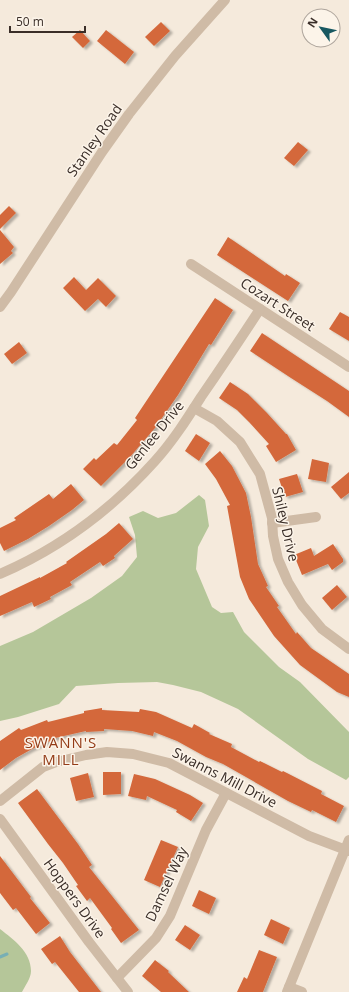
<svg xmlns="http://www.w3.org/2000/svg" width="349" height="992" font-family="'Open Sans',sans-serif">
	<defs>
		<filter id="shadow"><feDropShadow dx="3" dy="2" stdDeviation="1" flood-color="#0004"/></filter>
	</defs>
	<rect width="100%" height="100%" fill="#f5eadc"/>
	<!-- green -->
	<g fill="#b5c699">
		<polygon points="199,495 205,500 209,526 198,547 196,569 212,607 221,613 233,612 244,632 279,667 300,682 349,732 349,777 346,780 308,759 238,709 201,692 173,685 157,682 118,683 76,686 59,704 18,717 0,721 0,646 33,632 91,598 122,576 137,557 135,535 129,517 143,511 158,518 176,513"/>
		<path d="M0,929C14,940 31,952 31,971C31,978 25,986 22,992H0Z"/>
	</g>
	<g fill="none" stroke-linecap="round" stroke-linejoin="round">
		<!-- stream -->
		<polyline stroke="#77afb5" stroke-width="3" points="0,957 7,954"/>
	</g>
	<!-- building -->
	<g fill="#d4683b" filter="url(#shadow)">
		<polygon points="161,22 170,31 154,46 145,37"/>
		<polygon points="80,30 90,41 83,48 72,37"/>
		<polygon points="106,30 134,52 125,64 97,41"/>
		<polygon points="298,142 308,150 294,166 284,158"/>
		<polygon points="9,206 16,213 0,229 0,215"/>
		<polygon points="0,230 14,247 11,251 13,253 0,264"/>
		<polygon points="228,237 285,276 286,274 300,283 288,301 217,255"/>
		<polygon points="74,277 86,290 98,278 116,296 106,307 98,299 85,311 63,288"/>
		<polygon points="215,298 233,310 211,345 209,344 178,395 155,428 130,457 101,486 83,469 94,458 96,460 114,443 117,445 137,420 135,418"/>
		<polygon points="340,312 349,317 349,341 329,329"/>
		<polygon points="262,333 349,391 349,417 327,401 291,378 250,351"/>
		<polygon points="19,342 27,353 12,364 4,354"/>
		<polygon points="230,382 248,394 267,413 286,434 287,434 296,450 276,462 266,446 269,444 249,422 237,410 219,398"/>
		<polygon points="196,434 210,443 199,461 185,451"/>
		<polygon points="220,451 232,466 246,493 251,517 258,564 268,586 266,587 279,606 277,607 296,634 297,632 311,648 349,674 349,697 337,692 300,665 274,636 249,599 240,577 227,506 230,505 216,479 205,464"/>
		<polygon points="312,459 329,463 326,482 308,479"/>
		<polygon points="349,472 349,493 341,499 331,487"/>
		<polygon points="297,474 303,492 285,497 279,479"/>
		<polygon points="71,484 84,500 72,510 49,526 28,539 4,551 0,543 0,528 16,520 14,518 49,494 53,499"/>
		<polygon points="119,523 133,539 114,556 115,558 103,566 100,562 70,582 72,585 50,597 51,599 34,607 32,602 0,616 0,596 40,577 40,578 67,563 66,562 106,534"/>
		<polygon points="333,544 343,559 343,562 332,570 328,564 302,575 294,555 311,548 314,556"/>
		<polygon points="337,585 347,597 332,610 322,598"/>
		<polygon points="102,708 102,710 139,712 140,709 156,712 192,728 194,724 210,733 209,734 232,744 231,747 259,762 260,761 282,772 283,771 322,791 321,794 344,806 336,822 312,810 311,812 288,801 223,764 206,757 177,741 154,732 153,736 132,731 104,729 104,731 86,732 86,731 55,738 55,739 32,749 16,758 0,770 0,741 19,728 21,730 47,720 48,722 84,713 84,711"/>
		<polygon points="103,772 121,772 121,794 103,795"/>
		<polygon points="88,773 94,797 76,801 70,778"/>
		<polygon points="134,774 155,779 190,795 203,803 191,821 176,812 177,810 147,796 146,800 128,796"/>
		<polygon points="37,789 78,844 92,865 89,867 139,930 121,943 111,929 112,928 90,898 87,901 76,886 78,885 63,863 48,844 18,803"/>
		<polygon points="161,840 178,847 160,887 144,880"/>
		<polygon points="0,856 31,897 30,898 50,923 36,934 16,908 13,910 0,893"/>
		<polygon points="199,890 216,898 209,914 192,906"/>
		<polygon points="271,919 290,928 283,944 264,935"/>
		<polygon points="185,925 200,935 190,950 175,940"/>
		<polygon points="60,936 70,952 101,992 79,992 55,962 52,964 41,949"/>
		<polygon points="259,950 277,957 263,992 237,992 244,977 247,979"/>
		<polygon points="155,960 169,971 168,972 189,992 161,992 142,976"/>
	</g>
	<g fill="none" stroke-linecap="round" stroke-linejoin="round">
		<!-- street -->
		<g stroke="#cfbba6" stroke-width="10">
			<polyline points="191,264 349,367"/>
			<polyline points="0,307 11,292 102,152 129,114 175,56 225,0"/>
			<polyline points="194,408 217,421 240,442 260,474 272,518 273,536 278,559 288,582 302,605 322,629 349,649"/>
			<polyline points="272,523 316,517"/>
			<path d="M0,574C60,548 112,509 155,461C173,441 187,419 201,397C221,368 241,338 260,309"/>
			<polyline points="0,801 43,767 56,762 86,755 107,752 133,754 169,763 309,836 349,851"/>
			<polyline points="0,819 89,942 128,992"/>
			<polyline points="117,978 156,938 170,916 206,830 226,793"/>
			<polyline points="289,987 302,992"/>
			<polyline points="287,992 349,840"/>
		</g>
	</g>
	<g text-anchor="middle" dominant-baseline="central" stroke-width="3" stroke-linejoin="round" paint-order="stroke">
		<!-- street labels -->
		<g font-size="14" fill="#3a2e28" stroke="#fcf4e9">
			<text transform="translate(94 140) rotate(-55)">Stanley Road</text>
			<text transform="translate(278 304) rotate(33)">Cozart Street</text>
			<text transform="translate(154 435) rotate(-51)">Genlee Drive</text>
			<text transform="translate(286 524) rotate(77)">Shiley Drive</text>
			<text transform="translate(225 777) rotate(27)">Swanns Mill Drive</text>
			<text transform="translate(166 884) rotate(-65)">Damsel Way</text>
			<text transform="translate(75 898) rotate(54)">Hoppers Drive</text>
		</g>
		<!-- neighbourhood labels -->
		<g font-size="15" letter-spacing="1" fill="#933b17" stroke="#fcf4e9">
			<text x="61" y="742">SWANN'S<tspan x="61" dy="17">MILL</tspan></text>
		</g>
	</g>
	<!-- north arrow -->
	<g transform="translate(321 28) rotate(303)"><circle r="19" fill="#fcf4e9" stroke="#aea59c"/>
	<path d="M0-3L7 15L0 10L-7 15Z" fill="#185861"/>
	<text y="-6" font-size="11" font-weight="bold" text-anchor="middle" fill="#3a2e28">N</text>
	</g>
	<!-- scale -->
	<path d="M10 26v6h75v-6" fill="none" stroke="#3a2e28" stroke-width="2"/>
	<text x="16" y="26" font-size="12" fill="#3a2e28" stroke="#fcf4e9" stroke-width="3" paint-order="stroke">50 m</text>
</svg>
